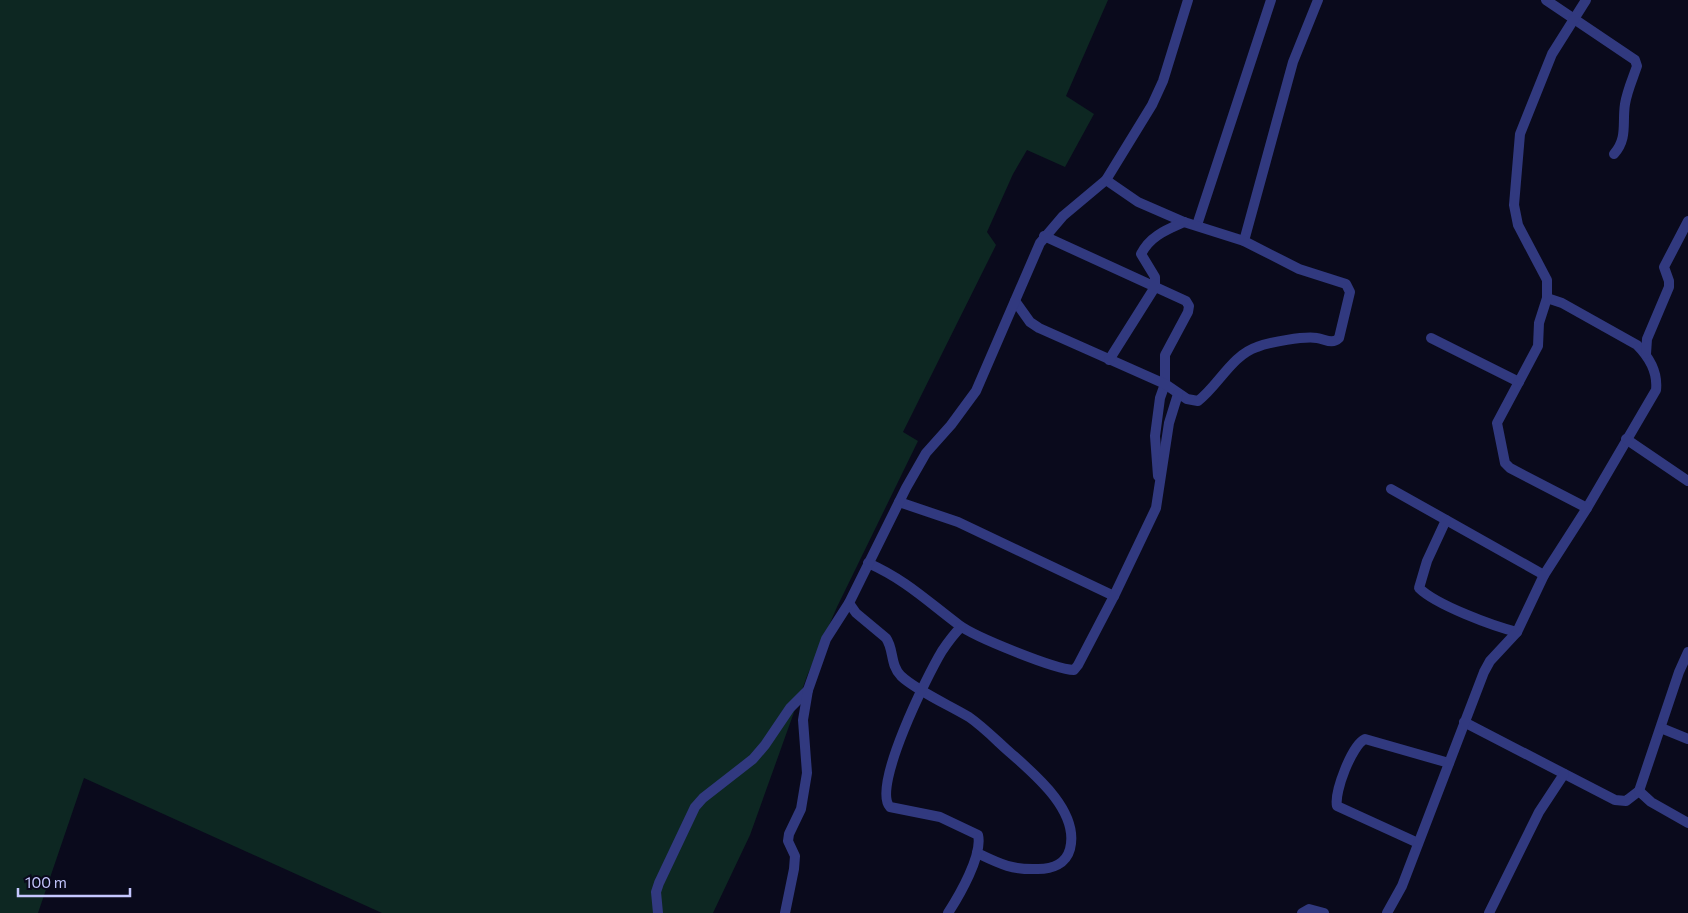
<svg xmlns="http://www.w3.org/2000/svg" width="1688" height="913" font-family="Commissioner,sans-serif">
	<rect width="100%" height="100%" fill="#0a0a1c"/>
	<!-- green -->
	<polygon fill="#0d2722" points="0,0 1108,0 1066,96 1094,114 1065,167 1027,150 1013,174 987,232 996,245 903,432 918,441 837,607 807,676 750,835 713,913 382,913 84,778 38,913 0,913"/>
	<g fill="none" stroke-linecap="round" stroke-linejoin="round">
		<!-- minor -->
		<g stroke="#31397f" stroke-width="10">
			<path d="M1546,0L1635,60L1637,66C1633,78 1627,91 1625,104C1622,123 1628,138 1614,154"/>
			<polyline points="1197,225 1271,0"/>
			<polyline points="1044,236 1186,301 1189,306 1188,312 1165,355 1165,384 1160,398 1155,436 1158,476"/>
			<polyline points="1244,241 1293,62 1318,0"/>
			<path d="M1547,298L1562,303L1637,345C1650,358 1658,372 1656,390L1587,508"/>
			<path d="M1015,301L1030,322L1039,328L1165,384L1187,399L1198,401C1218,386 1232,355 1257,347C1270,342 1304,336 1317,338C1325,339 1332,345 1339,338L1350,292L1346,284L1299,269L1244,241L1184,222L1138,202L1106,180"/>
			<polyline points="1431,338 1519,382"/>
			<polyline points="1646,354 1647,339 1669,287 1669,281 1664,267 1688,221"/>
			<path d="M1109,360L1155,287V277L1141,254C1150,236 1166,230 1184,222"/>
			<polyline points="1626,439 1688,481"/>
			<polyline points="1391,489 1544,575"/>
			<polyline points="899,502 958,522 1114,596"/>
			<path d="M1446,520L1427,561L1419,588C1436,605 1493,626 1517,632"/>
			<path d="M868,563C906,580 927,601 959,625C975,637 1054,669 1074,670L1078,665L1114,596L1156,508L1169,423L1178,394"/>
			<path d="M849,603L856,613L886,638C894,649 890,665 901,676C917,691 949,705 969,717C982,726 994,738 1006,749C1032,772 1080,810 1070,849C1066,864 1052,869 1038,869C1011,870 1000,864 977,853"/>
			<polyline points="1464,722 1615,800 1626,801 1639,791 1679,672 1688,652"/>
			<polyline points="1661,728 1688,739"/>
			<polyline points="1639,791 1651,802 1688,823"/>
			<path d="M1418,843L1337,806C1334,792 1352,745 1365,739L1449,763"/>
			<polyline points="658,913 656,892 659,883 695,807 703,798 753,759 765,745 790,708 808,690 826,639 849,603 906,488 926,453 951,425 976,391 1040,243 1063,216 1106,180 1152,105 1163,81 1188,0"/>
			<polyline points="785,913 794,869 795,856 788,841 789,834 801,809 807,773 803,720 808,690"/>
			<path d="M948,913C959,896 983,855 978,835L940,817L890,807C871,788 928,674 942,651C948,642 954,634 961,627"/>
			<polyline points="1302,913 1309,909 1324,913"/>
			<polyline points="1387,913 1402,886 1484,672 1490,661 1517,632 1544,575 1587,508 1510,468 1505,463 1497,423 1538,346 1539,323 1547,298 1547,280 1518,225 1514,205 1520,134 1552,54 1586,0"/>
			<polyline points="1489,913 1539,812 1564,774"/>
		</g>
	</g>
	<!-- scale -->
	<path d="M18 888v8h112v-8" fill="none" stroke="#c5c7ff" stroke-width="2.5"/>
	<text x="25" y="888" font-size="15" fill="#c5c7ff" stroke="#0a0a1c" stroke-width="4" paint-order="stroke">100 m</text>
</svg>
